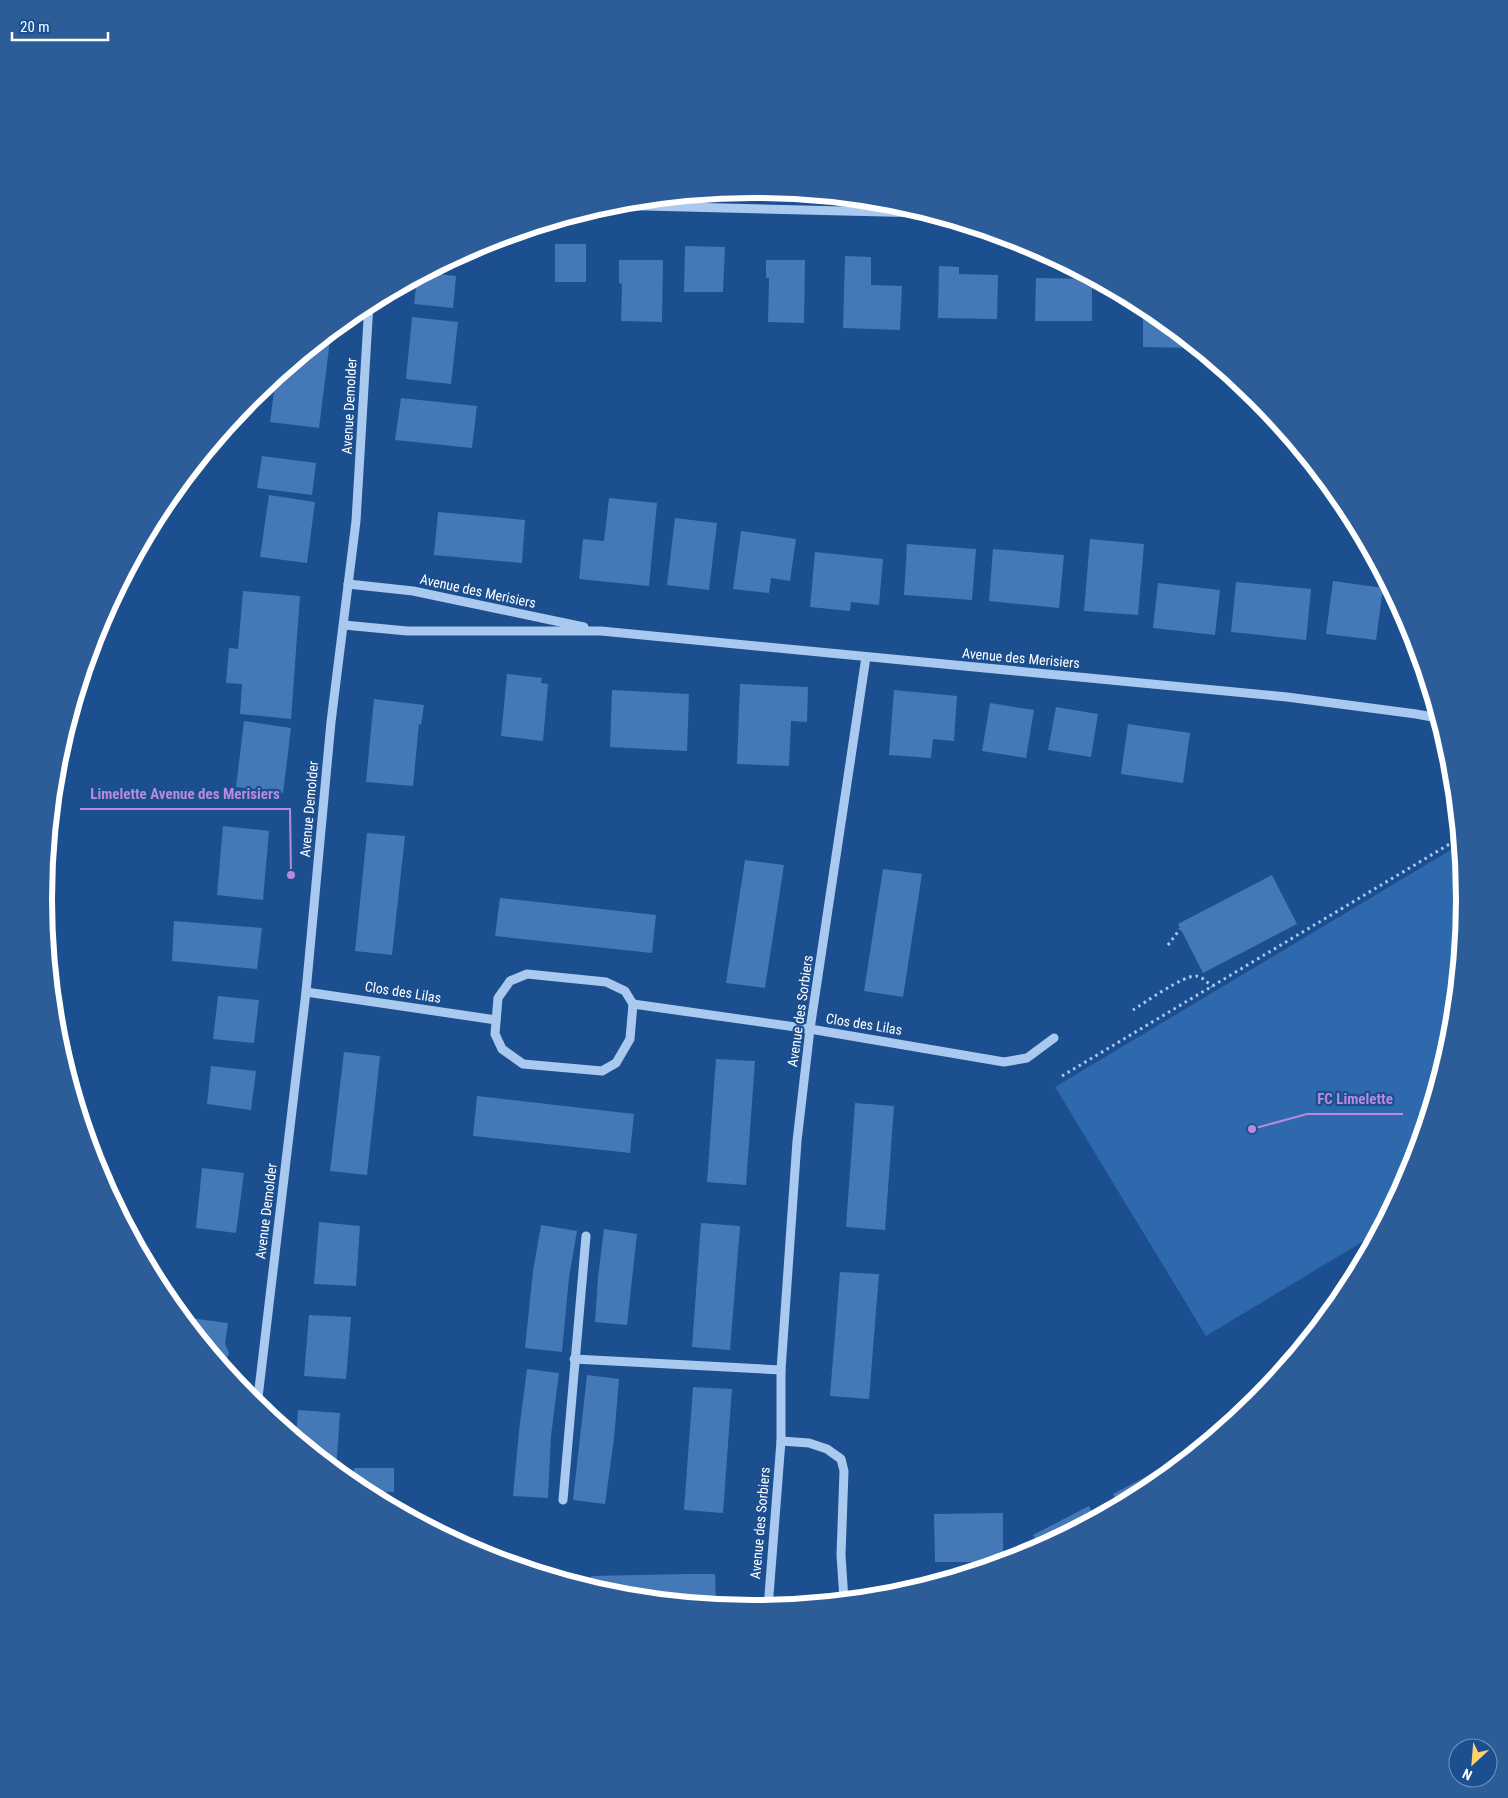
<svg xmlns="http://www.w3.org/2000/svg" width="1508" height="1798" font-family="'Roboto Condensed',sans-serif">
	<rect width="100%" height="100%" fill="#1b4f8f"/>
	<!-- green -->
	<polygon fill="#2e69ad" points="1459,845 1464,899 1451,1038 1410,1171 1377,1233 1206,1336 1055,1087"/>
	<!-- building -->
	<g fill="#4478b7">
		<rect x="555" y="244" width="31" height="38"/>
		<polygon points="685,246 725,247 723,292 684,292"/>
		<polygon points="845,256 871,257 871,285 902,286 900,330 843,328"/>
		<polygon points="619,260 663,260 662,322 621,321 622,284 619,283"/>
		<polygon points="766,260 805,260 804,323 768,322 769,278 766,278"/>
		<polygon points="939,266 959,267 959,274 998,275 997,319 938,318"/>
		<polygon points="427,273 456,276 453,308 414,304 417,278"/>
		<polygon points="1036,278 1092,279 1092,321 1035,321"/>
		<polygon points="1143,306 1149,309 1197,348 1143,347"/>
		<polygon points="412,317 458,322 451,384 406,379"/>
		<polygon points="331,332 319,428 270,422 276,377"/>
		<polygon points="401,398 477,406 472,448 395,440"/>
		<polygon points="262,456 316,463 312,495 257,488"/>
		<polygon points="269,495 315,502 307,563 260,557"/>
		<polygon points="609,498 657,503 649,586 579,579 583,539 604,541"/>
		<polygon points="438,512 525,520 522,563 434,555"/>
		<polygon points="675,518 717,523 709,590 667,585"/>
		<polygon points="741,531 796,539 790,581 771,578 769,593 733,589"/>
		<polygon points="1090,539 1144,544 1138,615 1084,611"/>
		<polygon points="907,544 976,549 972,600 904,595"/>
		<polygon points="993,549 1064,555 1059,608 989,601"/>
		<polygon points="815,552 883,559 879,605 851,602 850,611 810,607"/>
		<polygon points="1333,581 1383,588 1376,640 1326,634"/>
		<polygon points="1236,582 1311,589 1306,640 1231,632"/>
		<polygon points="1158,583 1220,590 1215,635 1153,628"/>
		<polygon points="243,591 300,596 291,719 240,714 242,684 226,683 229,648 238,649"/>
		<polygon points="507,674 542,678 541,683 548,684 543,741 501,736"/>
		<polygon points="740,684 808,687 807,722 791,721 789,766 737,764"/>
		<polygon points="612,690 689,694 687,751 610,747"/>
		<polygon points="894,690 957,696 954,741 933,739 931,758 889,755"/>
		<polygon points="374,699 424,705 421,725 419,724 413,786 366,782"/>
		<polygon points="990,703 1034,710 1026,758 982,751"/>
		<polygon points="1056,707 1098,714 1091,757 1048,750"/>
		<polygon points="244,721 291,728 283,793 236,787"/>
		<polygon points="1128,724 1190,733 1183,783 1121,774"/>
		<polygon points="223,826 269,831 263,900 217,895"/>
		<polygon points="367,833 405,836 392,955 355,951"/>
		<polygon points="745,860 784,865 765,988 726,983"/>
		<polygon points="883,869 922,874 903,997 864,991"/>
		<polygon points="1272,875 1297,924 1203,973 1178,924"/>
		<polygon points="500,898 656,915 652,953 495,936"/>
		<polygon points="174,921 262,928 257,969 172,961"/>
		<polygon points="218,996 259,1000 254,1043 213,1039"/>
		<polygon points="344,1052 380,1056 367,1175 330,1171"/>
		<polygon points="716,1059 755,1061 746,1185 707,1182"/>
		<polygon points="211,1066 256,1071 251,1110 207,1104"/>
		<polygon points="477,1096 634,1114 630,1153 473,1136"/>
		<polygon points="855,1103 894,1106 885,1230 846,1227"/>
		<polygon points="202,1168 244,1173 236,1233 196,1228"/>
		<polygon points="319,1222 360,1226 356,1286 314,1284"/>
		<polygon points="701,1223 740,1226 730,1350 692,1347"/>
		<polygon points="541,1225 577,1231 569,1277 562,1352 525,1348 533,1271"/>
		<polygon points="604,1229 637,1234 627,1325 595,1322 598,1277"/>
		<polygon points="840,1272 879,1274 869,1399 830,1396"/>
		<polygon points="309,1315 351,1317 346,1379 304,1376"/>
		<polygon points="182,1317 228,1323 225,1344 229,1353 224,1367"/>
		<polygon points="527,1369 559,1373 551,1436 548,1498 513,1496 519,1431"/>
		<polygon points="587,1375 619,1379 614,1439 605,1504 573,1500"/>
		<polygon points="693,1387 732,1389 723,1513 684,1510"/>
		<polygon points="298,1410 340,1413 336,1470 296,1438"/>
		<polygon points="1192,1452 1148,1490 1119,1505 1113,1494"/>
		<polygon points="354,1468 394,1468 394,1492 363,1491 359,1489 353,1485"/>
		<polygon points="1089,1506 1095,1518 1040,1548 1033,1535"/>
		<polygon points="1003,1513 1003,1562 935,1562 934,1514"/>
		<polygon points="686,1574 715,1574 716,1606 615,1596 591,1588 591,1576"/>
	</g>
	<g fill="none" stroke-linecap="round" stroke-linejoin="round">
		<!-- path -->
		<g stroke="#a9c9ee" stroke-width="3" stroke-dasharray="2.5 4" stroke-linecap="butt">
			<polyline points="1168,945 1180,929"/>
			<path d="M1133,1010C1144,1003 1184,975 1196,976C1203,977 1207,982 1212,987"/>
			<polyline points="1062,1076 1458,839"/>
		</g>
		<!-- minor -->
		<g stroke="#a9c9ee" stroke-width="9">
			<polyline points="605,205 926,213"/>
			<polyline points="348,584 413,591 584,627"/>
			<polyline points="344,625 407,631 601,631 1287,697 1416,714 1438,718"/>
			<polygon points="527,974 606,982 625,991 633,1004 630,1039 616,1063 602,1071 523,1064 502,1049 495,1034 498,998 510,981"/>
			<polyline points="306,992 496,1020"/>
			<polyline points="633,1004 810,1029 1004,1062 1027,1058 1054,1038"/>
			<polyline points="574,1359 781,1370"/>
			<polyline points="257,1406 306,992 331,722 356,521 369,303"/>
			<polyline points="781,1441 809,1443 827,1449 841,1459 844,1471 841,1555 844,1600"/>
			<polyline points="563,1500 586,1236"/>
			<polyline points="768,1608 781,1441 781,1370 797,1141 810,1029 866,657"/>
		</g>
	</g>
	<g text-anchor="middle" dominant-baseline="central" stroke-width="4.5" stroke-linejoin="round" paint-order="stroke">
		<!-- street labels -->
		<g font-size="14" fill="#fff" stroke="#1b4f8f">
			<text transform="translate(349 406) rotate(-87)">Avenue Demolder</text>
			<text transform="translate(478 591) rotate(12)">Avenue des Merisiers</text>
			<text transform="translate(1021 658) rotate(5)">Avenue des Merisiers</text>
			<text transform="translate(309 809) rotate(-85)">Avenue Demolder</text>
			<text transform="translate(403 992) rotate(9)">Clos des Lilas</text>
			<text transform="translate(800 1011) rotate(-82)">Avenue des Sorbiers</text>
			<text transform="translate(864 1024) rotate(9)">Clos des Lilas</text>
			<text transform="translate(266 1211) rotate(-83)">Avenue Demolder</text>
			<text transform="translate(760 1523) rotate(-85)">Avenue des Sorbiers</text>
		</g>
	</g>
	<!-- crop -->
	<path d="M0 0H1508V1798H0ZM753 198H755A701 701 0 0 1 1456 899V899A701 701 0 0 1 755 1600H753A701 701 0 0 1 52 899V899A701 701 0 0 1 753 198Z" fill="#2d5d98" fill-rule="evenodd"/>
	<path fill="none" stroke="#fff" stroke-width="6" d="M753 198H755A701 701 0 0 1 1456 899V899A701 701 0 0 1 755 1600H753A701 701 0 0 1 52 899V899A701 701 0 0 1 753 198Z"/>
	<!-- callouts -->
	<path fill="none" stroke="#b68bdc" stroke-width="2" d="M291 875L290 809H80M1252 1129L1307 1114H1403"/>
	<g fill="#b68bdc" stroke="#1b4f8f" stroke-width="2">
		<circle cx="291" cy="875" r="5"/>
		<circle cx="1252" cy="1129" r="5"/>
	</g>
	<g font-size="15" text-anchor="middle" font-weight="bold" fill="#b68bdc" stroke="#1b4f8f" stroke-width="4.5" stroke-linejoin="round" paint-order="stroke">
		<text x="185" y="799">Limelette Avenue des Merisiers</text>
		<text x="1355" y="1104">FC Limelette</text>
	</g>
	<!-- north arrow -->
	<g transform="translate(1473 1763) rotate(206)"><circle r="24" fill="#1b4f8f" stroke="#7695bc"/>
	<path d="M0-4L9 19L0 12L-9 19Z" fill="#ffd166"/>
	<text y="-8" font-size="14" font-weight="bold" text-anchor="middle" fill="#ffffff">N</text>
	</g>
	<!-- scale -->
	<path d="M12 32v8h96v-8" fill="none" stroke="#ffffff" stroke-width="2.5"/>
	<text x="20" y="32" font-size="15" fill="#ffffff" stroke="#1b4f8f" stroke-width="4" paint-order="stroke">20 m</text>
</svg>
